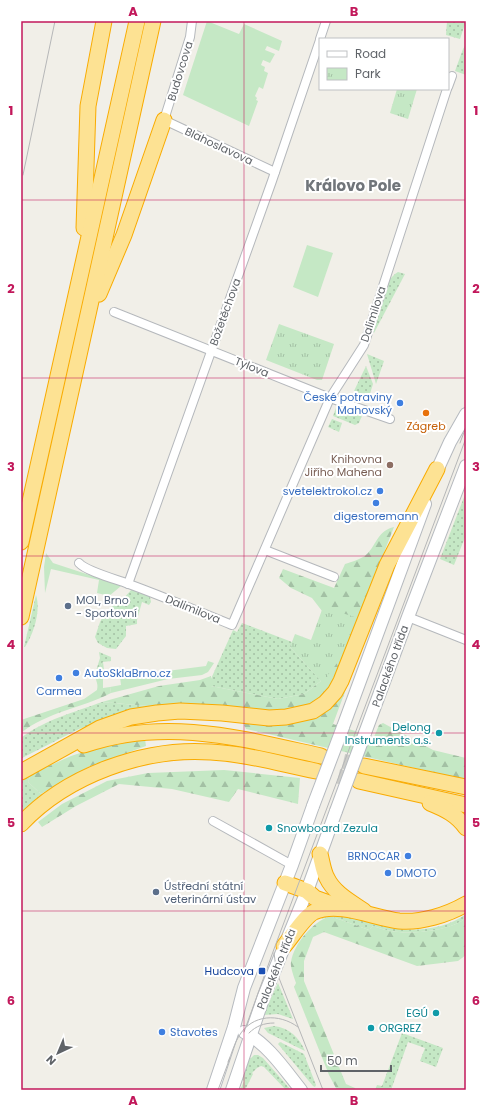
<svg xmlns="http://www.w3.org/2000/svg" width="487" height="1111" font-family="Poppins,sans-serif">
	<defs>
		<pattern id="grass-dots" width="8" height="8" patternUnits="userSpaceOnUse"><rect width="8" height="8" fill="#c5e8c5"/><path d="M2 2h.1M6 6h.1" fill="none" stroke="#a3c0a4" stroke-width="1.8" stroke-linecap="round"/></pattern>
		<pattern id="forest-firs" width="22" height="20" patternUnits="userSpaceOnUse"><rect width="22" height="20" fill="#c5e8c5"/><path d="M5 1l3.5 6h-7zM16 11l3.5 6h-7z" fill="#a3c0a4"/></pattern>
		<pattern id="park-tufts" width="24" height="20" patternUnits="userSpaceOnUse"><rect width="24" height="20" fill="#c5e8c5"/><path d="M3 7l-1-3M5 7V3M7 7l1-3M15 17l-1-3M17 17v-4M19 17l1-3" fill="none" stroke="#a3c0a4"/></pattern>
	</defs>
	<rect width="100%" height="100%" fill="#f1efe8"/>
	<!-- grass -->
	<g fill="url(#grass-dots)">
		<polygon points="447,21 466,21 460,39 446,35"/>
		<polygon points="466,44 466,75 455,71 463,49"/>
		<polygon points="398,272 405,274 374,333 373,332 390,279 395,274"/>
		<polygon points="367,354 384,361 376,384"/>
		<polygon points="366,366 373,384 369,397 354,391"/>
		<polygon points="337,405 363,413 359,423 355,425 333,416"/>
		<polygon points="332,419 342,423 339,432 328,427"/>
		<polygon points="466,492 466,535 454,565 440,559"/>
		<polygon points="132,589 150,597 151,602 149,605 142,602 137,620 137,624 126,626 126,636 116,649 107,648 98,643 95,637 100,622 106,611 123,599"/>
		<path d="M36,595C41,610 34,633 25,647H24Z"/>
		<polygon points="242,623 292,642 290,647 321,681 304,694 278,699 211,686 210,681 233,630 237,632"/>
		<polygon points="99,652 111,657 111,661 103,662 99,669 96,671 100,658"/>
		<path d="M102,702L160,707L132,712L79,729L22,758L21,738C44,720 75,712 102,702Z"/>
		<polygon points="31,774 28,782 42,795 21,815 21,780"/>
		<path d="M328,913C339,915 349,916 359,918C370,920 380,926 392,928C415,932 447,929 466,914V918C450,931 411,935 391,931C385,930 379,928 373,926L369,930L330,916L322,919L320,915Z"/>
		<polygon points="278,983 293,1019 278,1014 263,1015"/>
		<path d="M274,1026C289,1028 299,1037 305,1051L268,1033L264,1028Z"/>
		<polygon points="402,1033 443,1048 436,1067 420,1061 425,1048 408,1042 391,1090 375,1090 377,1085 382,1086"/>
		<polygon points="280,1042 304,1054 316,1085 315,1087 313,1086 278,1044"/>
		<polygon points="254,1055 258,1055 263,1058 291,1090 286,1090 264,1067 261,1066 257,1068 252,1073 253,1074 245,1090 237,1090 238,1088 241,1088 244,1081 241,1079 247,1062"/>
	</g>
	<!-- forest -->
	<g fill="url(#forest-firs)">
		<path d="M394,527L378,568L363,613L332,686L320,699L308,706L284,711L160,707L102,702L159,686L200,680L211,676V686L278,699L304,694L321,681L305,663L322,611L312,598L291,588L279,578L283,569L334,588L345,564C351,562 363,559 368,553C377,543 378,531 394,527Z"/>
		<path d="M103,662L105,678H103V688L110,687L111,693C82,708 47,712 21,733V720L84,699L97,690C99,682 94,681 96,671L99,669Z"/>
		<polygon points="355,665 333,724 374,737 379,725 383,723 433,750 466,758 466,780 246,729 244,725 245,723 309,717"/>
		<polygon points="145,739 146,746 88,767 41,794 28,782 31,774 71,756 110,743"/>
		<polygon points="224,770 300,778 298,804 238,789 229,802 172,789 119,784 76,806 42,827 38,822 62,804 107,781 148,773"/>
		<path d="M330,916L369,930L373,926C379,928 385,930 391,931C410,935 450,931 466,918V955L458,961L417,966L324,932L313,937L304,961V981L346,1084L355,1088L356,1090H337L329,1075L294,987L296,983C294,977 290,967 291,962C294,943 313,922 330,916Z"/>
	</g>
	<!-- park -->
	<g fill="url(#park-tufts)">
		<polygon points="397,89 417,89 408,119 390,113"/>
		<polygon points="279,324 334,344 322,380 317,380 266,360"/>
		<path d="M323,607L358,618C349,639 339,668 321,681L290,647L295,634L311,640Z"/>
	</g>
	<!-- garden -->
	<g fill="#c5e8c5">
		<polygon points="207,21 239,34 244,24 282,41 279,51 267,46 265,50 275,54 270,63 263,60 261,65 265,67 264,71 268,73 263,89 259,87 255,96 257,98 256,100 258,101 249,126 183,95"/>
		<polygon points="307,245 333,253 318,297 293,287"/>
		<polygon points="46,553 53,563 120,585 121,586 109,596 97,593 99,580 51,569 45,593 44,567"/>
		<polygon points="208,661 214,663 208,672 202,675 168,679 111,693 110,687 121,685 120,677 206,666"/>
	</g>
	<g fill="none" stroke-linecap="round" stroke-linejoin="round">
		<!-- highway-tunnel -->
		<g stroke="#ccccc8" stroke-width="15" stroke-dasharray="15 8" stroke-linecap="butt">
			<polyline points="321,756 364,766"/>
			<polyline points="316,771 359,781"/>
		</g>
		<!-- street casing -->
		<g stroke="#b5b8bc" stroke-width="10">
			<g id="street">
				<polyline points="192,21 190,37 164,120 275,172"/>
				<polyline points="320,39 326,21"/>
				<polyline points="448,87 452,76"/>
				<polyline points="114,312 330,398 390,419"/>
				<polyline points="265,550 334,577"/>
				<path d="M79,563C86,571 115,579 126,583C162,596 197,611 232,625L330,398L364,345L447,89"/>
				<polyline points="128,584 272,181 320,40"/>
				<polyline points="408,617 466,640"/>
				<polyline points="213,821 292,865"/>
			</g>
		</g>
		<!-- secondary casing -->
		<g stroke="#b6babf" stroke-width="14">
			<g id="secondary">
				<polyline points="434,477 450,442 466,414"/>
				<polyline points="343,727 425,504"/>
				<polyline points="365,733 408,617 466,466"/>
				<path d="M244,1032C267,1043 285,1070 301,1090"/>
				<polyline points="213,1090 234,1027 244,988 292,865 313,806"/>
				<polyline points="232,1090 264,996 307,891 336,811"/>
			</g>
		</g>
		<!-- highway casing -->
		<g stroke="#f9ab00" stroke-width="17">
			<g id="highway">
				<polyline points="84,228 88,106 104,21"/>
				<polyline points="99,294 124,235 164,120"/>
				<polyline points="21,542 137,21"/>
				<polyline points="21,617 153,21"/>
				<path d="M84,745C165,717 240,738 321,756"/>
				<polyline points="364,766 466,787"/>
				<polyline points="21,772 100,728 131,717 157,713 180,711 222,713 269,718 286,717 313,711 325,703 335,692 341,681 387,565 437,469"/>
				<polyline points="359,781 466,805"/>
				<path d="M430,803C445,809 457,815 466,828"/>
				<path d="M21,824C67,775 145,747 211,752C247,754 281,764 316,771"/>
				<path d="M320,854C322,861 323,871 327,878C334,893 351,902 364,911"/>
				<polyline points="285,883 307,891 315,898 340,907"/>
				<path d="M284,946C292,937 304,917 314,912C339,901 374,918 399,921C421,923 447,915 466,904"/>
			</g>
		</g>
		<!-- street -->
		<use href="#street" stroke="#fff" stroke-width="8"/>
		<!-- secondary -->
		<use href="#secondary" stroke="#fff" stroke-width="12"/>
		<!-- highway -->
		<use href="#highway" stroke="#fde293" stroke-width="15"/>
		<!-- tram -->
		<g stroke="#b6b7b8" stroke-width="1">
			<polyline points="23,175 55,21"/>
			<polyline points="460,443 466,427"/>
			<polyline points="274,953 276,967 279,978 323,1090"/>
			<polyline points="244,1032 274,949 466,438"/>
			<path d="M249,1033C256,1026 264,1023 274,1023"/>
			<path d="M228,1062C232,1053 234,1044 239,1036C252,1014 279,1013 298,1027"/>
			<polyline points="218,1090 230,1058"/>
		</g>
		<!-- secondary-bridge casing -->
		<g stroke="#b6babf" stroke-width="14" stroke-linecap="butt">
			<g id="secondary-bridge">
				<polyline points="313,806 343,727"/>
				<polyline points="336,811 365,733"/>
			</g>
		</g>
		<!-- secondary-bridge -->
		<use href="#secondary-bridge" stroke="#fff" stroke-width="12"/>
	</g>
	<!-- grid -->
	<path fill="none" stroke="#c2185b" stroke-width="1" stroke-opacity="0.55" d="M244,21V1090M21,200H466M21,378H466M21,556H466M21,733H466M21,911H466"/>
	<!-- markers -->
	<g fill="#3f7fe0" stroke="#fff" stroke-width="1.5">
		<circle cx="400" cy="403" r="4"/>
		<circle cx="380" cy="491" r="4"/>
		<circle cx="376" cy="503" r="4"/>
		<circle cx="76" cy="673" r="4"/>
		<circle cx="59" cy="678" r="4"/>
		<circle cx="408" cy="856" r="4"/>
		<circle cx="388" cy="873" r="4"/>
		<circle cx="162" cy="1032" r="4"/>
	</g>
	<circle fill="#e8710a" stroke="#fff" stroke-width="1.5" cx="426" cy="413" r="4"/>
	<circle fill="#8d6e63" stroke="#fff" stroke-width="1.5" cx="390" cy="465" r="4"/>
	<g fill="#5c6f8a" stroke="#fff" stroke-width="1.5">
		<circle cx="68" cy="606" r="4"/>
		<circle cx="156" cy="892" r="4"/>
	</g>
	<g fill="#0f9aa8" stroke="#fff" stroke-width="1.5">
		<circle cx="439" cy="733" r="4"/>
		<circle cx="269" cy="828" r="4"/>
		<circle cx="436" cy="1013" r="4"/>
		<circle cx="371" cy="1028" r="4"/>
	</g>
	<rect fill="#1a4fb4" stroke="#fff" stroke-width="1.5" x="258" y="967" width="8" height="8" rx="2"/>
	<g text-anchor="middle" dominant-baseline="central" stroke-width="4" stroke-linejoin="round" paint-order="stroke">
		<!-- street labels -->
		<g font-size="11" fill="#5f6368" stroke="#fff">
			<text transform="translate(180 71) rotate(-73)">Budovcova</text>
			<text transform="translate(219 146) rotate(25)">Blahoslavova</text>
			<text transform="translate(225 312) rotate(-70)">Božetěchova</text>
			<text transform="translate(373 314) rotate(-72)">Dalimilova</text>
			<text transform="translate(252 367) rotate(22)">Tylova</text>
			<text transform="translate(193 609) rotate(22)">Dalimilova</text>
			<text transform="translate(390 666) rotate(-70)">Palackého třída</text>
			<text transform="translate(276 969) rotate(-68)">Palackého třída</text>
		</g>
		<!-- shop labels -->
		<g font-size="11" fill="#366cbe" stroke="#fff" text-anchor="end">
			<text x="392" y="397">České potraviny<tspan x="392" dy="13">Mahovský</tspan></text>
			<text x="372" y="491">svetelektrokol.cz</text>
			<text x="376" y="516" text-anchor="middle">digestoremann</text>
			<text x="84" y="673" text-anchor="start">AutoSklaBrno.cz</text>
			<text x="59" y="691" text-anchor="middle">Carmea</text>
			<text x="400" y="856">BRNOCAR</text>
			<text x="396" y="873" text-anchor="start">DMOTO</text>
			<text x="170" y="1032" text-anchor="start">Stavotes</text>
		</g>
		<!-- food labels -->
		<g font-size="11" fill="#c56008" stroke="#fff">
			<text x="426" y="426">Zágreb</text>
		</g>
		<!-- education labels -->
		<g font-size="11" fill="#785e54" stroke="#fff" text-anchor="end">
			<text x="382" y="459">Knihovna<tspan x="382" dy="13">Jiřího Mahena</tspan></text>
		</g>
		<!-- service labels -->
		<g font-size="11" fill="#4e5e75" stroke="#fff" text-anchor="start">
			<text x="76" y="600">MOL, Brno<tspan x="76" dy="13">- Sportovní</tspan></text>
			<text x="164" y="886">Ústřední státní<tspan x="164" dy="13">veterinární ústav</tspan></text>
		</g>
		<!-- culture labels -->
		<g font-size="11" fill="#0d838f" stroke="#fff" text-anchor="end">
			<text x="431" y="727">Delong<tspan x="431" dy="13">Instruments a.s.</tspan></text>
			<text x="277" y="828" text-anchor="start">Snowboard Zezula</text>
			<text x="428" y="1013">EGÚ</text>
			<text x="379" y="1028" text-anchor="start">ORGREZ</text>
		</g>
		<!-- transit labels -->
		<g font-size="11" fill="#164399" stroke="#fff" text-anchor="end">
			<text x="254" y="971">Hudcova</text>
		</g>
		<!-- district labels -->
		<g font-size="15" font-weight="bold" fill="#70757a" stroke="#fff">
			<text x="353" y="185">Královo Pole</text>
		</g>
	</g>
	<!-- border -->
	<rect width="487" height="1111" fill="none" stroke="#ffffff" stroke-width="44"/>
	<!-- legend -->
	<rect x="319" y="38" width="130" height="52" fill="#ffffff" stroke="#bfc1c3"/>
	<rect x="327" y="51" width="20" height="6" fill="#ffffff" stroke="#bfc1c3"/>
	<text x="355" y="58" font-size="12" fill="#5f6368">Road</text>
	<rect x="327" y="68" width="20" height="12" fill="url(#park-tufts)" stroke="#bfc1c3"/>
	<text x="355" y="78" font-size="12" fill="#5f6368">Park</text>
	<!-- north arrow -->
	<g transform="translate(58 1053) rotate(224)" stroke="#ffffff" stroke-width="3" paint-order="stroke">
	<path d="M0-3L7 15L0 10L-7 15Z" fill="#5f6368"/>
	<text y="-6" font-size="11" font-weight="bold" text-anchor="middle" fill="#5f6368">N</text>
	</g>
	<!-- scale -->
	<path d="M321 1065v6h70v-6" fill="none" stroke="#5f6368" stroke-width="2"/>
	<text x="327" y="1065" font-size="12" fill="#5f6368" stroke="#ffffff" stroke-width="3" paint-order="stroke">50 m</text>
	<rect x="22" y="22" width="443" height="1067" fill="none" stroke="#c2185b" stroke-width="1.5"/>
	<g font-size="13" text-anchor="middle" font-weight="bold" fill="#c2185b">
		<text x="133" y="16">A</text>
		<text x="354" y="16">B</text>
		<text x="11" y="115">1</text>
		<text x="476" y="115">1</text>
		<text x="11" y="293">2</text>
		<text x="476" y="293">2</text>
		<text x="11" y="471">3</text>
		<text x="476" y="471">3</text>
		<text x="11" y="649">4</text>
		<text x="476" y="649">4</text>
		<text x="11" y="827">5</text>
		<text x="476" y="827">5</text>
		<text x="11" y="1005">6</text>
		<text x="476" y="1005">6</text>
		<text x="133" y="1105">A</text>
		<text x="354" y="1105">B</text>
	</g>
</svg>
